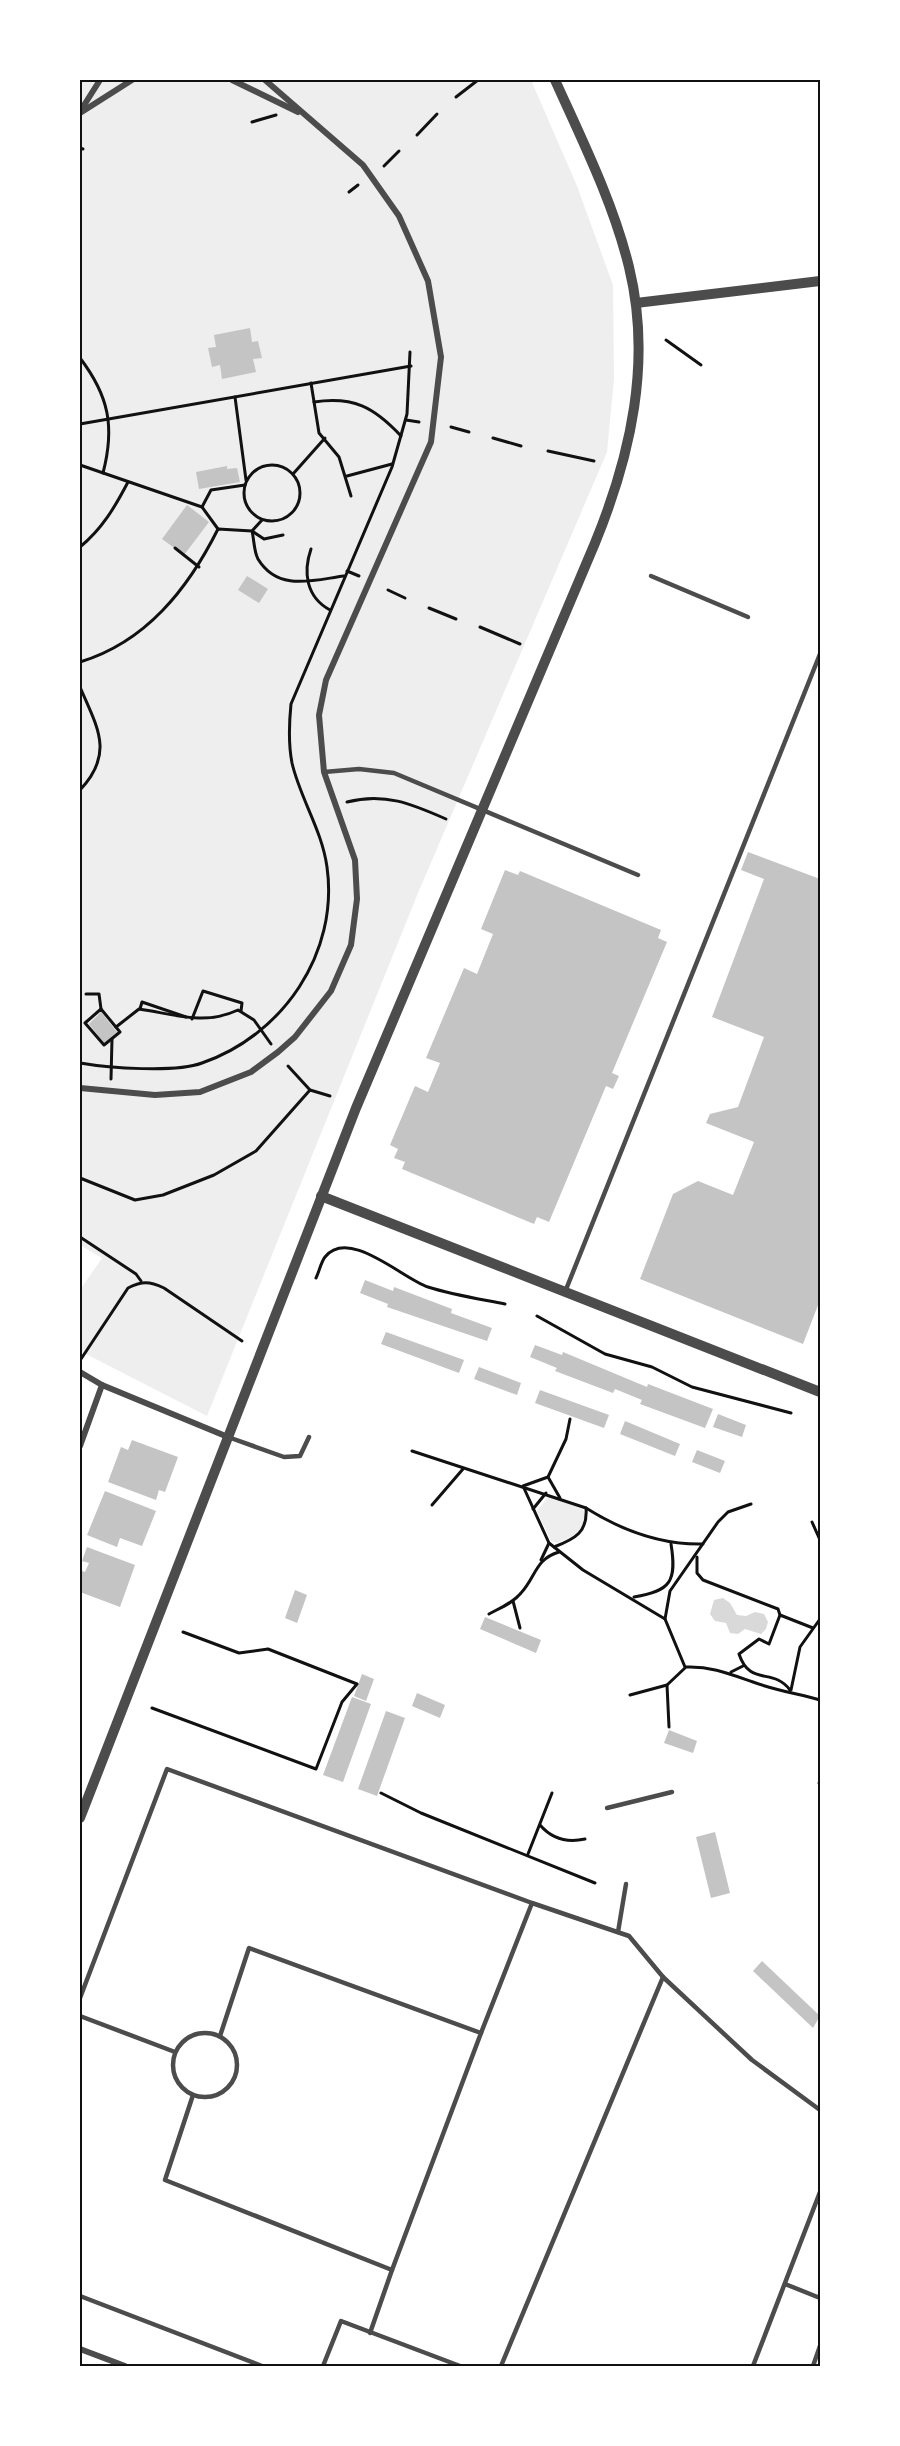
<svg xmlns="http://www.w3.org/2000/svg" width="900" height="2446" font-family="Rubik,sans-serif">
	<rect width="100%" height="100%" fill="#fff"/>
	<!-- green -->
	<g fill="#eee">
		<polygon points="80,80 531,80 577,186 613,285 614,379 607,452 418,893 207,1416 80,1351 80,1290 102,1258 80,1245"/>
		<path d="M549,1496L582,1509L585,1513C583,1532 574,1537 557,1543L551,1541L537,1511Z"/>
	</g>
	<!-- water -->
	<polygon fill="#d9d9d9" points="723,1598 730,1603 737,1615 746,1616 755,1612 764,1614 768,1622 766,1629 761,1634 745,1629 738,1634 730,1633 726,1623 715,1621 710,1614 714,1600"/>
	<!-- building -->
	<g fill="#c4c4c4">
		<polygon points="250,328 252,342 258,341 262,358 253,359 256,372 222,379 220,365 212,367 208,348 216,347 214,335"/>
		<polygon points="227,466 227,469 237,468 240,482 199,489 196,472"/>
		<polygon points="187,505 209,522 184,555 162,539"/>
		<polygon points="247,576 268,589 259,603 238,590"/>
		<polygon points="748,852 820,879 820,1300 803,1344 640,1279 673,1194 698,1181 733,1195 754,1142 706,1123 710,1114 738,1107 764,1037 712,1017 764,879 741,870"/>
		<polygon points="505,870 518,875 520,871 661,930 658,938 667,942 612,1073 619,1076 613,1089 606,1086 549,1222 537,1217 534,1224 402,1169 405,1162 394,1158 398,1149 390,1145 415,1086 428,1092 440,1063 426,1058 464,968 477,974 493,934 481,929"/>
		<polygon points="101,1012 117,1032 104,1043 89,1024"/>
		<polygon points="365,1280 393,1291 394,1287 452,1309 451,1313 492,1328 487,1341 387,1307 388,1304 360,1293"/>
		<polygon points="386,1332 464,1360 459,1373 381,1344"/>
		<polygon points="535,1345 562,1355 563,1352 647,1387 648,1384 713,1409 705,1428 640,1404 642,1400 615,1389 613,1393 555,1371 557,1368 530,1357"/>
		<polygon points="479,1367 521,1383 517,1395 474,1379"/>
		<polygon points="540,1390 609,1415 604,1428 535,1403"/>
		<polygon points="718,1414 746,1425 742,1437 713,1427"/>
		<polygon points="625,1421 680,1444 675,1456 620,1434"/>
		<polygon points="132,1440 178,1457 165,1492 159,1490 156,1500 108,1482 121,1447 128,1450"/>
		<polygon points="697,1450 725,1461 720,1473 692,1462"/>
		<polygon points="105,1491 156,1511 142,1546 120,1538 117,1547 87,1535"/>
		<polygon points="87,1547 135,1565 120,1607 80,1592 80,1570 85,1572 89,1563 82,1561"/>
		<polygon points="295,1590 307,1595 297,1623 285,1618"/>
		<polygon points="485,1617 541,1640 536,1653 480,1629"/>
		<polygon points="362,1674 374,1679 366,1701 354,1696"/>
		<polygon points="417,1693 445,1705 440,1718 412,1706"/>
		<polygon points="352,1697 371,1704 343,1782 323,1775"/>
		<polygon points="386,1711 405,1718 377,1796 358,1789"/>
		<polygon points="669,1730 697,1741 693,1753 664,1743"/>
		<polygon points="715,1832 730,1893 711,1898 696,1837"/>
		<polygon points="762,1961 820,2016 813,2028 753,1971"/>
	</g>
	<g fill="none" stroke-linecap="round" stroke-linejoin="round">
		<!-- path -->
		<g stroke="#111" stroke-width="3">
			<polyline points="456,97 478,80"/>
			<polyline points="252,122 276,115"/>
			<polyline points="417,135 437,114"/>
			<polyline points="80,148 83,149"/>
			<polyline points="384,166 399,151"/>
			<polyline points="349,192 358,185"/>
			<polyline points="666,340 701,365"/>
			<path d="M80,358C109,396 115,427 103,473"/>
			<polyline points="311,383 319,433 339,457 351,496"/>
			<polyline points="235,397 246,480"/>
			<path d="M314,402C353,396 374,407 401,436"/>
			<polyline points="406,420 419,422"/>
			<polyline points="80,424 411,366"/>
			<polyline points="451,427 469,432"/>
			<polyline points="493,438 521,446"/>
			<polyline points="548,451 594,461"/>
			<polyline points="80,465 202,507 218,529"/>
			<circle cx="272" cy="493" r="28"/>
			<polyline points="293,474 325,438"/>
			<polyline points="347,476 392,464"/>
			<polyline points="202,507 211,490 245,485"/>
			<polyline points="262,520 252,531 264,539 283,535"/>
			<path d="M80,547C102,529 115,507 128,482"/>
			<polyline points="175,548 199,567"/>
			<path d="M311,549C303,572 306,597 330,610"/>
			<polyline points="347,571 359,576"/>
			<polyline points="388,590 405,598"/>
			<polyline points="429,608 456,619"/>
			<polyline points="480,627 520,644"/>
			<path d="M80,662C146,642 188,589 218,529L252,531C254,539 254,552 258,559C278,592 313,580 344,576"/>
			<path d="M80,687C97,727 115,753 80,790"/>
			<path d="M347,802C384,792 412,804 446,819"/>
			<polyline points="86,994 99,994 101,1009"/>
			<polygon points="101,1009 120,1032 104,1045 85,1023"/>
			<polyline points="140,1009 142,1002 186,1017"/>
			<polyline points="192,1019 203,991 242,1003 241,1011"/>
			<path d="M116,1027L139,1009C174,1014 204,1026 238,1010L254,1020L271,1044"/>
			<path d="M80,1063C109,1068 175,1073 202,1063C283,1035 339,953 327,867C322,830 300,798 292,763C288,743 289,724 291,704L392,467L407,414L410,352"/>
			<polyline points="288,1066 310,1090 330,1096"/>
			<polyline points="111,1079 112,1039"/>
			<polyline points="80,1178 135,1200 163,1195 214,1175 256,1151 310,1090"/>
			<polyline points="80,1237 136,1274 141,1281"/>
			<path d="M316,1278C319,1272 321,1262 325,1257C349,1227 403,1279 428,1287C453,1295 480,1299 505,1304"/>
			<polyline points="537,1316 605,1354 652,1367 692,1387 791,1413"/>
			<path d="M81,1359L128,1288C142,1281 149,1281 164,1288L242,1341"/>
			<polyline points="570,1419 566,1439 548,1477 523,1486 549,1543 554,1547 583,1570 665,1619"/>
			<path d="M412,1451L586,1508C621,1530 661,1545 703,1544"/>
			<polyline points="548,1477 560,1498"/>
			<polyline points="432,1505 463,1469"/>
			<polyline points="533,1509 546,1493"/>
			<polyline points="812,1522 820,1540"/>
			<path d="M554,1547C575,1539 588,1532 586,1508"/>
			<polyline points="697,1557 697,1573 703,1580 778,1609 780,1615"/>
			<polyline points="541,1560 549,1543"/>
			<path d="M634,1597C671,1591 677,1581 671,1544"/>
			<polyline points="513,1601 520,1628"/>
			<path d="M489,1614C500,1608 513,1603 521,1593C536,1577 535,1559 559,1552"/>
			<polyline points="685,1667 665,1619 670,1591 718,1522 728,1512 751,1504"/>
			<polyline points="731,1672 743,1666"/>
			<polyline points="667,1685 669,1727"/>
			<path d="M790,1690C773,1667 750,1687 739,1654L759,1639L769,1644L780,1615L813,1628"/>
			<polyline points="791,1690 800,1647 820,1619"/>
			<path d="M630,1695L667,1685L686,1667C711,1666 730,1674 753,1682C774,1690 799,1694 820,1700"/>
			<polyline points="152,1708 316,1769 342,1702 357,1684 268,1649 239,1653 183,1632"/>
			<polyline points="819,1783 820,1783"/>
			<polyline points="381,1793 421,1813 595,1883"/>
			<path d="M540,1825C552,1839 567,1843 585,1839"/>
			<polyline points="528,1854 552,1793"/>
		</g>
		<!-- service -->
		<g stroke="#4c4c4c" stroke-width="4.5">
			<polyline points="651,576 748,617"/>
			<polyline points="324,772 359,769 394,773 638,875"/>
			<polyline points="565,1292 820,654"/>
			<polyline points="228,1437 284,1457 300,1456 309,1437"/>
			<polyline points="607,1808 672,1792"/>
			<polyline points="618,1932 626,1884"/>
			<polyline points="663,1977 752,2060 820,2110"/>
			<polyline points="80,1998 167,1769 532,1903 629,1936 663,1977 501,2366"/>
			<polyline points="80,2016 175,2052"/>
			<circle cx="205" cy="2065" r="32"/>
			<polyline points="481,2033 532,1903"/>
			<polyline points="193,2095 165,2180 392,2270 481,2033 249,1948 220,2036"/>
			<polyline points="785,2284 820,2298"/>
			<polyline points="80,2296 262,2366"/>
			<polyline points="370,2333 392,2270"/>
			<polyline points="323,2366 341,2321 460,2366"/>
			<polyline points="753,2366 820,2192"/>
			<polyline points="813,2366 820,2346"/>
		</g>
		<!-- minor -->
		<g stroke="#4c4c4c" stroke-width="6">
			<polyline points="232,80 298,112"/>
			<polyline points="81,110 100,80"/>
			<polyline points="80,113 132,80"/>
			<polyline points="80,1088 155,1095 200,1092 251,1072 278,1052 295,1037 331,991 351,945 357,899 355,860 324,772 319,715 326,680 431,442 441,357 428,281 399,216 363,165 265,80"/>
			<polyline points="80,1372 102,1385 228,1437"/>
			<polyline points="80,1446 102,1385"/>
			<polyline points="80,2349 125,2366"/>
		</g>
		<!-- tertiary -->
		<g stroke="#4c4c4c" stroke-width="10">
			<polyline points="636,303 820,281"/>
			<polyline points="321,1196 820,1392"/>
			<path d="M80,1818L356,1108L595,543C631,455 652,361 629,267C613,202 582,140 555,80"/>
		</g>
	</g>
	<!-- border -->
	<rect width="900" height="2446" fill="none" stroke="#ffffff" stroke-width="162"/>
	<rect x="81" y="81" width="738" height="2284" fill="none" stroke="#111" stroke-width="2"/>
</svg>
